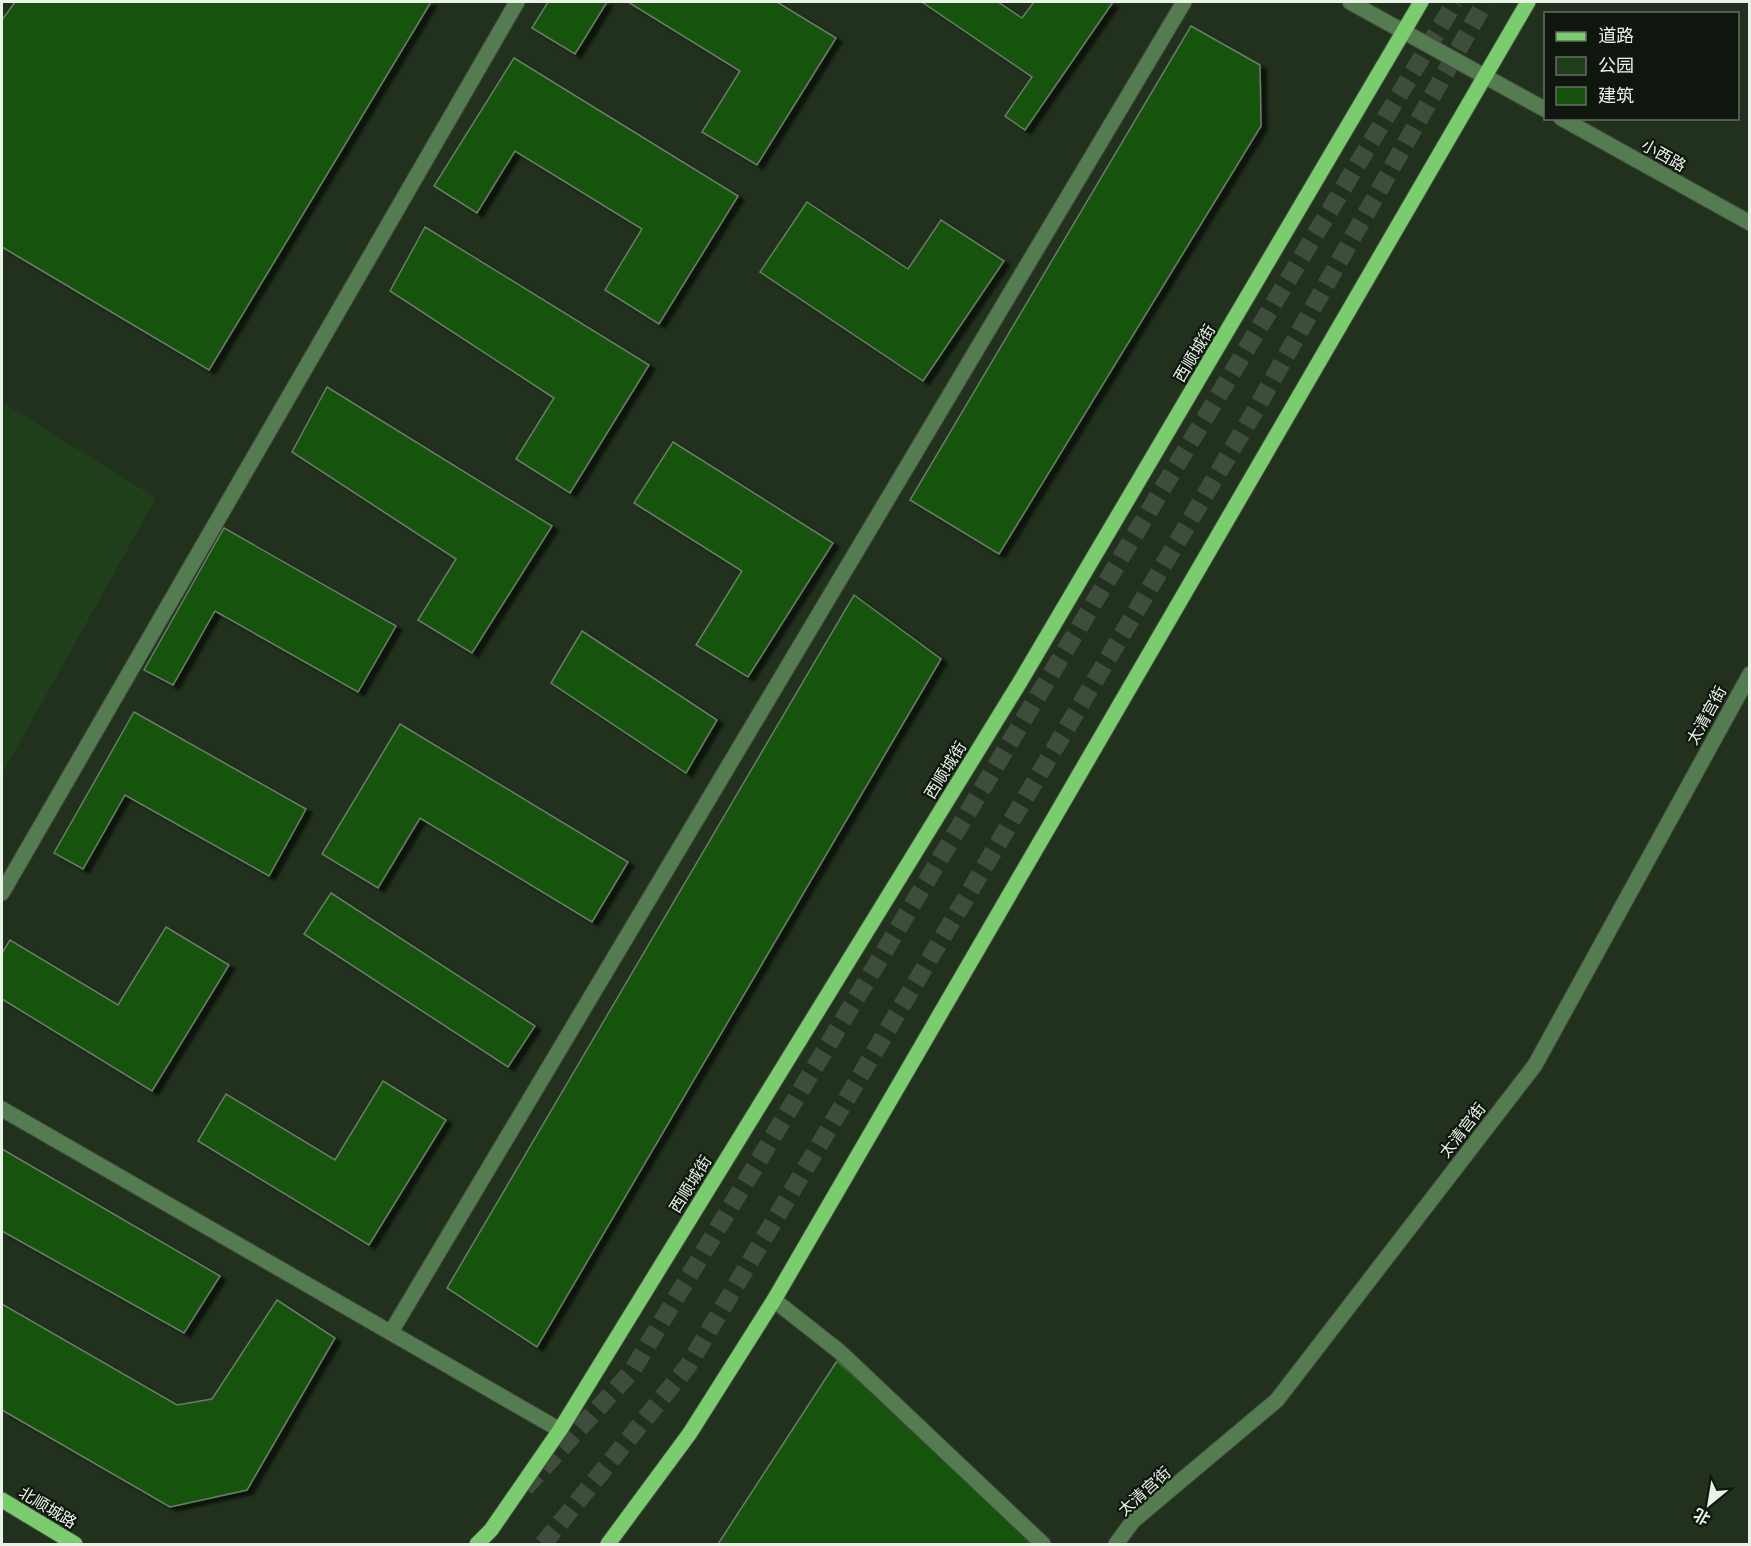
<svg xmlns="http://www.w3.org/2000/svg" width="1751" height="1546" font-family="Lora,'Noto Sans SC',serif">
	<defs>
		<filter id="shadow"><feDropShadow dx="6" dy="4" stdDeviation="1.5" flood-color="#0009"/></filter>
	</defs>
	<rect width="100%" height="100%" fill="#21311e"/>
	<!-- green -->
	<polygon fill="#1f3f1b" points="2,402 156,498 2,774"/>
	<!-- building -->
	<g fill="#15520b" stroke="#6a7c67" stroke-width="1.5" filter="url(#shadow)">
		<polygon points="15,2 431,2 209,370 2,247 2,20"/>
		<polygon points="548,2 607,2 575,54 532,28"/>
		<polygon points="628,2 777,2 836,38 757,165 702,132 740,71"/>
		<polygon points="922,2 998,2 1022,18 1034,2 1113,2 1025,130 1005,116 1032,77"/>
		<polygon points="1191,26 1260,65 1261,126 999,554 910,500"/>
		<polygon points="514,58 738,196 659,324 605,290 642,229 515,151 477,213 434,186"/>
		<polygon points="807,202 908,269 941,220 1004,261 923,381 760,272"/>
		<polygon points="425,227 649,365 570,493 516,459 554,398 390,291"/>
		<polygon points="327,387 552,526 472,653 418,620 456,559 292,452"/>
		<polygon points="673,442 833,543 748,677 696,645 742,571 634,503"/>
		<polygon points="224,528 396,626 358,692 215,611 173,685 144,670"/>
		<polygon points="854,595 941,659 537,1347 447,1288"/>
		<polygon points="582,631 717,720 686,773 551,683"/>
		<polygon points="134,712 306,809 269,876 125,795 83,869 54,853"/>
		<polygon points="400,724 628,862 592,922 420,818 378,888 322,854"/>
		<polygon points="331,893 535,1026 508,1067 304,934"/>
		<polygon points="166,927 229,965 152,1091 2,999 2,953 10,940 118,1005"/>
		<polygon points="383,1081 446,1120 369,1245 198,1141 226,1094 335,1160"/>
		<polygon points="2,1149 220,1276 184,1333 2,1231"/>
		<polygon points="277,1300 335,1338 247,1490 170,1507 2,1410 2,1304 177,1405 212,1399"/>
		<polygon points="837,1361 1041,1544 718,1544"/>
	</g>
	<g fill="none" stroke-linecap="round" stroke-linejoin="round">
		<!-- highway-tunnel -->
		<g stroke="#3f4e3c" stroke-width="18" stroke-dasharray="18 9" stroke-linecap="butt">
			<polyline points="525,1488 632,1371 1455,2"/>
			<polyline points="543,1544 688,1366 1256,409 1485,2"/>
		</g>
		<!-- minor casing -->
		<g stroke="#3d4c3a" stroke-width="17">
			<g id="minor">
				<polyline points="1350,2 1546,110"/>
				<polyline points="1561,118 1750,223"/>
				<polyline points="2,893 517,2"/>
				<polyline points="2,1109 560,1430"/>
				<polyline points="774,1300 840,1352 1043,1544"/>
				<polyline points="391,1332 1184,2"/>
				<polyline points="1116,1544 1133,1521 1277,1400 1535,1065 1750,674"/>
			</g>
		</g>
		<!-- major casing -->
		<g stroke="#3d4c3a" stroke-width="17">
			<g id="major">
				<polyline points="2,1500 75,1544"/>
				<polyline points="477,1544 491,1530 560,1430 1020,682 1421,2"/>
				<polyline points="608,1544 690,1433 774,1300 1528,2"/>
			</g>
		</g>
		<!-- minor -->
		<use href="#minor" stroke="#557c50" stroke-width="15"/>
		<!-- major -->
		<use href="#major" stroke="#7acc6e" stroke-width="15"/>
	</g>
	<g text-anchor="middle" dominant-baseline="central" stroke-width="4.5" stroke-linejoin="round" paint-order="stroke">
		<!-- street labels -->
		<g font-size="16" fill="#e9f3e7" stroke="#0f160e">
			<text transform="translate(1664 155) rotate(29)">小西路</text>
			<text transform="translate(1194 353) rotate(-59)">西顺城街</text>
			<text transform="translate(1706 715) rotate(-61)">太清宫街</text>
			<text transform="translate(945 770) rotate(-58)">西顺城街</text>
			<text transform="translate(1462 1130) rotate(-52)">太清宫街</text>
			<text transform="translate(690 1184) rotate(-58)">西顺城街</text>
			<text transform="translate(1144 1491) rotate(-42)">太清宫街</text>
			<text transform="translate(48 1507) rotate(31)">北顺城路</text>
		</g>
	</g>
	<!-- border -->
	<rect width="1751" height="1546" fill="none" stroke="#e9f3e7" stroke-width="6"/>
	<!-- legend -->
	<rect x="1544" y="12" width="195" height="108" fill="#0f160e" stroke="#666e65" stroke-width="1.5"/>
	<rect x="1556" y="32" width="30" height="9" fill="#7acc6e" stroke="#666e65" stroke-width="1.5"/>
	<text x="1598" y="42" font-size="18" fill="#e9f3e7">道路</text>
	<rect x="1556" y="57" width="30" height="18" fill="#1f3f1b" stroke="#666e65" stroke-width="1.5"/>
	<text x="1598" y="72" font-size="18" fill="#e9f3e7">公园</text>
	<rect x="1556" y="87" width="30" height="18" fill="#15520b" stroke="#666e65" stroke-width="1.5"/>
	<text x="1598" y="102" font-size="18" fill="#e9f3e7">建筑</text>
	<!-- north arrow -->
	<g transform="translate(1709 1504) rotate(210)" stroke="#0f160e" stroke-width="4.5" paint-order="stroke">
	<path d="M0-4.5L10 22L0 15L-10 22Z" fill="#e9f3e7"/>
	<text y="-9" font-size="16" font-weight="bold" text-anchor="middle" fill="#e9f3e7">北</text>
	</g>
</svg>
